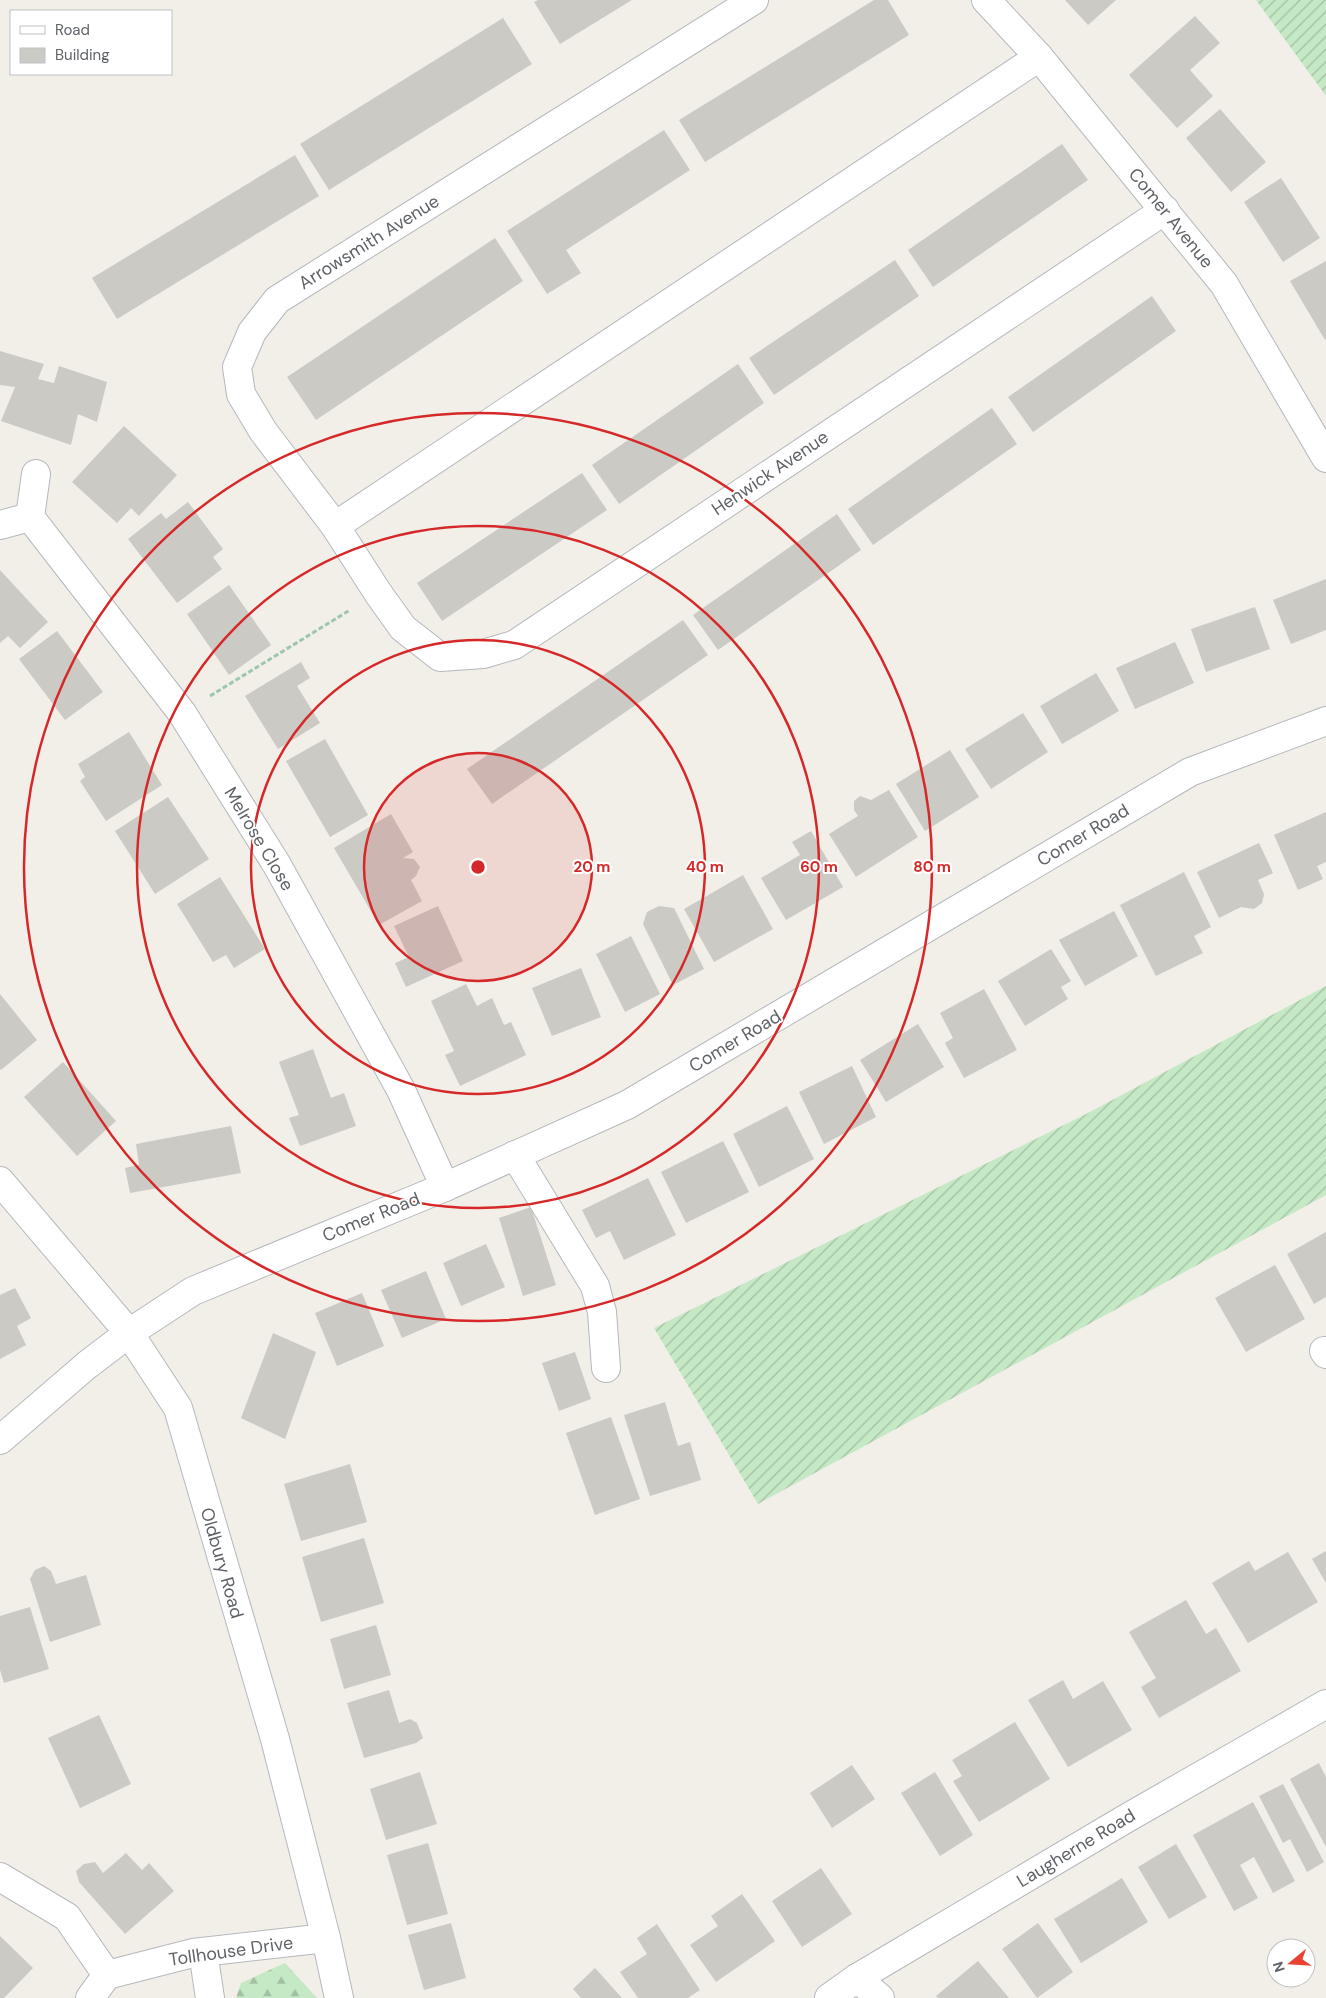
<svg xmlns="http://www.w3.org/2000/svg" width="1326" height="1998" font-family="'DM Sans',sans-serif">
	<defs>
		<pattern id="forest-firs" width="22" height="20" patternUnits="userSpaceOnUse" patternTransform="scale(1.25)"><rect width="22" height="20" fill="#c5e8c5"/><path d="M5 1l3.5 6h-7zM16 11l3.5 6h-7z" fill="#a3c0a4"/></pattern>
		<pattern id="garden-furrows" width="10" height="10" patternUnits="userSpaceOnUse" patternTransform="scale(1.25)"><rect width="10" height="10" fill="#c5e8c5"/><path d="M-1 1l2-2M0 10L10 0M9 11l2-2" fill="none" stroke="#a3c0a4"/></pattern>
	</defs>
	<rect width="100%" height="100%" fill="#f1efe8"/>
	<!-- forest -->
	<polygon fill="url(#forest-firs)" points="285,1963 317,1998 236,1998 241,1983"/>
	<!-- garden -->
	<g fill="url(#garden-furrows)">
		<polygon points="1256,0 1326,0 1326,96"/>
		<polygon points="1326,986 1326,1195 758,1504 654,1328 1088,1113"/>
	</g>
	<!-- building -->
	<g fill="#cccac5">
		<polygon points="538,0 632,0 560,44 534,2"/>
		<polygon points="874,0 888,0 909,35 705,162 679,120"/>
		<polygon points="1065,0 1116,0 1088,25"/>
		<polygon points="1195,16 1220,43 1190,70 1213,96 1177,128 1129,75"/>
		<polygon points="503,18 532,64 329,190 300,144"/>
		<polygon points="1220,109 1266,162 1231,192 1186,138"/>
		<polygon points="664,130 690,170 566,250 581,273 547,294 507,231"/>
		<polygon points="1062,144 1088,180 933,287 908,250"/>
		<polygon points="295,155 319,196 117,319 92,278"/>
		<polygon points="1281,178 1320,238 1283,262 1244,202"/>
		<polygon points="495,238 523,281 316,420 287,377"/>
		<polygon points="895,260 919,296 774,395 749,358"/>
		<polygon points="1326,261 1326,339 1325,340 1290,281"/>
		<polygon points="1152,296 1176,331 1033,432 1008,397"/>
		<polygon points="0,351 44,364 38,379 54,383 59,366 107,382 97,422 78,414 71,445 1,421 15,387 0,385"/>
		<polygon points="738,364 764,403 619,504 592,465"/>
		<polygon points="992,408 1017,444 873,545 848,509"/>
		<polygon points="124,426 177,475 139,516 131,508 117,523 72,482"/>
		<polygon points="582,473 607,510 442,621 417,583"/>
		<polygon points="188,502 223,549 213,557 222,569 177,603 128,539 161,513 166,519"/>
		<polygon points="837,514 861,550 718,650 693,615"/>
		<polygon points="0,570 48,622 20,648 8,636 0,643"/>
		<polygon points="1326,579 1326,630 1291,644 1273,600"/>
		<polygon points="229,585 271,645 229,675 187,614"/>
		<polygon points="1255,607 1270,649 1206,672 1191,629"/>
		<polygon points="683,620 708,655 492,804 467,769"/>
		<polygon points="57,631 103,692 65,720 19,659"/>
		<polygon points="1175,642 1194,683 1135,709 1116,668"/>
		<polygon points="301,662 310,678 297,686 320,723 278,749 245,696"/>
		<polygon points="1096,673 1119,711 1062,744 1040,706"/>
		<polygon points="1023,713 1048,752 991,789 965,749"/>
		<polygon points="129,732 162,785 106,821 80,781 85,777 78,764"/>
		<polygon points="325,739 368,815 330,837 286,761"/>
		<polygon points="950,750 979,797 925,831 896,784"/>
		<polygon points="889,790 918,837 856,877 829,834 858,816 854,810 854,801 860,796 871,800"/>
		<polygon points="168,797 209,859 155,894 115,831"/>
		<polygon points="1326,812 1326,862 1317,866 1323,879 1298,890 1274,835"/>
		<polygon points="391,814 413,852 403,858 414,859 420,867 416,876 411,880 422,901 379,925 334,848"/>
		<polygon points="811,831 843,887 786,920 761,878 800,855 792,842"/>
		<polygon points="1259,843 1273,873 1258,880 1264,894 1262,903 1254,909 1241,907 1219,918 1197,872"/>
		<polygon points="1184,872 1211,927 1194,936 1203,953 1156,976 1120,905"/>
		<polygon points="743,875 773,929 714,962 684,909"/>
		<polygon points="220,877 265,949 234,968 226,955 213,962 177,904"/>
		<polygon points="438,906 463,961 406,987 395,963 409,957 394,926"/>
		<polygon points="659,906 674,908 704,969 673,985 643,924 647,912"/>
		<polygon points="1114,911 1138,956 1085,986 1059,940"/>
		<polygon points="631,936 660,994 625,1012 596,954"/>
		<polygon points="1051,949 1071,981 1061,987 1068,999 1025,1026 998,981"/>
		<polygon points="581,968 601,1017 552,1036 532,988"/>
		<polygon points="466,984 477,1006 492,998 504,1025 511,1022 526,1055 460,1086 445,1055 454,1051 431,1001"/>
		<polygon points="984,989 1017,1050 964,1078 945,1043 953,1038 940,1013"/>
		<polygon points="0,994 37,1040 1,1070 0,1069"/>
		<polygon points="918,1024 944,1067 886,1102 860,1060"/>
		<polygon points="313,1049 331,1098 344,1093 356,1126 300,1146 289,1118 299,1115 279,1062"/>
		<polygon points="63,1062 116,1121 77,1156 24,1097"/>
		<polygon points="852,1066 876,1117 824,1144 799,1092"/>
		<polygon points="787,1106 814,1159 759,1187 733,1134"/>
		<polygon points="231,1126 241,1173 130,1193 125,1168 139,1165 136,1144"/>
		<polygon points="723,1141 749,1192 686,1223 661,1172"/>
		<polygon points="648,1178 676,1235 624,1260 610,1231 596,1238 582,1210"/>
		<polygon points="531,1207 556,1285 523,1296 499,1218"/>
		<polygon points="1326,1232 1326,1297 1314,1304 1287,1254"/>
		<polygon points="486,1244 505,1287 461,1306 443,1263"/>
		<polygon points="1275,1265 1305,1319 1246,1352 1215,1298"/>
		<polygon points="426,1271 446,1319 402,1338 381,1290"/>
		<polygon points="15,1288 31,1318 17,1326 26,1345 0,1359 0,1295"/>
		<polygon points="362,1293 384,1346 337,1366 315,1313"/>
		<polygon points="273,1333 316,1352 285,1439 241,1418"/>
		<polygon points="575,1352 591,1399 559,1411 542,1363"/>
		<polygon points="665,1402 678,1446 690,1442 701,1480 650,1496 624,1415"/>
		<polygon points="611,1417 640,1499 595,1515 566,1433"/>
		<polygon points="350,1464 367,1522 301,1541 284,1484"/>
		<polygon points="364,1538 384,1603 321,1622 302,1557"/>
		<polygon points="1326,1551 1326,1583 1312,1559"/>
		<polygon points="1288,1552 1318,1602 1248,1643 1212,1583 1249,1561 1255,1571"/>
		<polygon points="44,1566 51,1571 56,1584 86,1575 101,1625 50,1642 30,1579 35,1570"/>
		<polygon points="1186,1600 1206,1634 1216,1628 1241,1671 1159,1718 1141,1687 1156,1678 1129,1632"/>
		<polygon points="30,1607 49,1669 4,1683 0,1670 0,1616"/>
		<polygon points="376,1625 391,1675 344,1689 330,1639"/>
		<polygon points="1063,1680 1073,1699 1103,1681 1132,1730 1068,1767 1028,1700"/>
		<polygon points="389,1690 399,1723 410,1719 417,1723 423,1738 416,1743 364,1758 347,1703"/>
		<polygon points="99,1715 131,1784 80,1808 48,1738"/>
		<polygon points="1015,1722 1050,1779 979,1822 953,1781 962,1776 952,1760"/>
		<polygon points="1319,1763 1326,1777 1326,1847 1290,1779"/>
		<polygon points="852,1765 875,1799 832,1828 810,1793"/>
		<polygon points="420,1772 437,1824 386,1840 370,1789"/>
		<polygon points="935,1772 973,1835 940,1856 901,1793"/>
		<polygon points="1283,1784 1324,1862 1307,1872 1290,1839 1283,1843 1259,1796"/>
		<polygon points="1253,1802 1295,1881 1273,1893 1254,1857 1240,1865 1258,1898 1234,1911 1193,1835"/>
		<polygon points="428,1843 448,1914 407,1925 387,1855"/>
		<polygon points="1176,1844 1207,1897 1169,1919 1138,1867"/>
		<polygon points="126,1853 142,1870 149,1863 174,1891 125,1934 79,1882 76,1871 84,1864 95,1862 103,1873"/>
		<polygon points="821,1868 852,1914 802,1947 772,1901"/>
		<polygon points="1122,1878 1148,1922 1081,1963 1054,1919"/>
		<polygon points="742,1894 775,1941 716,1982 690,1945 718,1926 711,1916"/>
		<polygon points="451,1923 466,1978 424,1990 408,1935"/>
		<polygon points="1038,1923 1073,1972 1037,1998 1002,1949"/>
		<polygon points="657,1924 700,1990 688,1998 638,1998 620,1972 647,1954 637,1938"/>
		<polygon points="0,1936 33,1968 4,1998 0,1998"/>
		<polygon points="978,1961 1009,1998 938,1998 936,1996"/>
		<polygon points="595,1968 622,1998 581,1998 573,1989"/>
	</g>
	<g fill="none" stroke-linecap="round" stroke-linejoin="round">
		<!-- minor casing -->
		<g stroke="#b5b8bc" stroke-width="30">
			<g id="minor">
				<polyline points="754,0 277,300 252,332 237,367 241,394 263,431 335,526 378,593 403,628 440,657 483,654 514,645 1165,210"/>
				<polyline points="986,0 1039,57 1224,284 1326,458"/>
				<polyline points="30,517 182,713 277,865 401,1090 445,1187"/>
				<polyline points="0,525 30,517 36,474"/>
				<polyline points="335,526 1039,57"/>
				<polyline points="515,1155 595,1286 602,1312 606,1368"/>
				<polyline points="0,1181 129,1333 178,1408 275,1739 326,1938 339,1998"/>
				<polyline points="1324,1351 1326,1354"/>
				<polyline points="0,1440 87,1365 129,1333 193,1291 445,1187 627,1105 1190,772 1326,721"/>
				<polyline points="0,1877 67,1917 107,1975"/>
				<polyline points="203,1952 210,1998"/>
				<polyline points="857,1978 880,1998"/>
				<polyline points="90,1998 107,1975 193,1953 326,1938"/>
				<polyline points="829,1998 857,1978 1127,1818 1326,1704"/>
			</g>
		</g>
		<!-- path -->
		<polyline stroke="#9cc7a9" stroke-width="3" stroke-dasharray="5 2.5" stroke-linecap="butt" points="210,696 350,610"/>
		<!-- minor -->
		<use href="#minor" stroke="#fff" stroke-width="28"/>
	</g>
	<!-- distance rings -->
	<circle cx="478" cy="867" r="114" fill="#d62828" fill-opacity=".12"/>
	<g fill="none" stroke="#d62828" stroke-width="2.5">
		<circle cx="478" cy="867" r="114"/>
		<circle cx="478" cy="867" r="227"/>
		<circle cx="478" cy="867" r="341"/>
		<circle cx="478" cy="867" r="454"/>
	</g>
	<g text-anchor="middle" dominant-baseline="central" stroke-width="4" stroke-linejoin="round" paint-order="stroke">
		<!-- street labels -->
		<g font-size="18" fill="#5f6368" stroke="#fff">
			<text transform="translate(1171 218) rotate(51)">Comer Avenue</text>
			<text transform="translate(369 242) rotate(-32)">Arrowsmith Avenue</text>
			<text transform="translate(770 473) rotate(-34)">Henwick Avenue</text>
			<text transform="translate(1083 835) rotate(-31)">Comer Road</text>
			<text transform="translate(259 839) rotate(59)">Melrose Close</text>
			<text transform="translate(735 1041) rotate(-31)">Comer Road</text>
			<text transform="translate(371 1217) rotate(-22)">Comer Road</text>
			<text transform="translate(222 1563) rotate(74)">Oldbury Road</text>
			<text transform="translate(1076 1848) rotate(-31)">Laugherne Road</text>
			<text transform="translate(231 1951) rotate(-8)">Tollhouse Drive</text>
		</g>
	</g>
	<circle cx="478" cy="867" r="8" fill="#d62828" stroke="#fff" stroke-width="2.5"/>
	<g font-size="15" text-anchor="middle" font-weight="bold" fill="#d62828" stroke="#fff" stroke-width="4" stroke-linejoin="round" paint-order="stroke">
		<text x="592" y="872">20 m</text>
		<text x="705" y="872">40 m</text>
		<text x="819" y="872">60 m</text>
		<text x="932" y="872">80 m</text>
	</g>
	<!-- legend -->
	<rect x="10" y="10" width="162" height="65" fill="#ffffff" stroke="#bfc1c3"/>
	<rect x="20" y="26" width="25" height="8" fill="#ffffff" stroke="#bfc1c3"/>
	<text x="55" y="35" font-size="15" fill="#5f6368">Road</text>
	<rect x="20" y="48" width="25" height="15" fill="#cccac5" stroke="#bfc1c3"/>
	<text x="55" y="60" font-size="15" fill="#5f6368">Building</text>
	<!-- north arrow -->
	<g transform="translate(1291 1963) rotate(252)"><circle r="24" fill="#ffffff" stroke="#bfc1c3"/>
	<path d="M0-4L9 19L0 12L-9 19Z" fill="#ea4335"/>
	<text y="-8" font-size="14" font-weight="bold" text-anchor="middle" fill="#5f6368">N</text>
	</g>
</svg>
